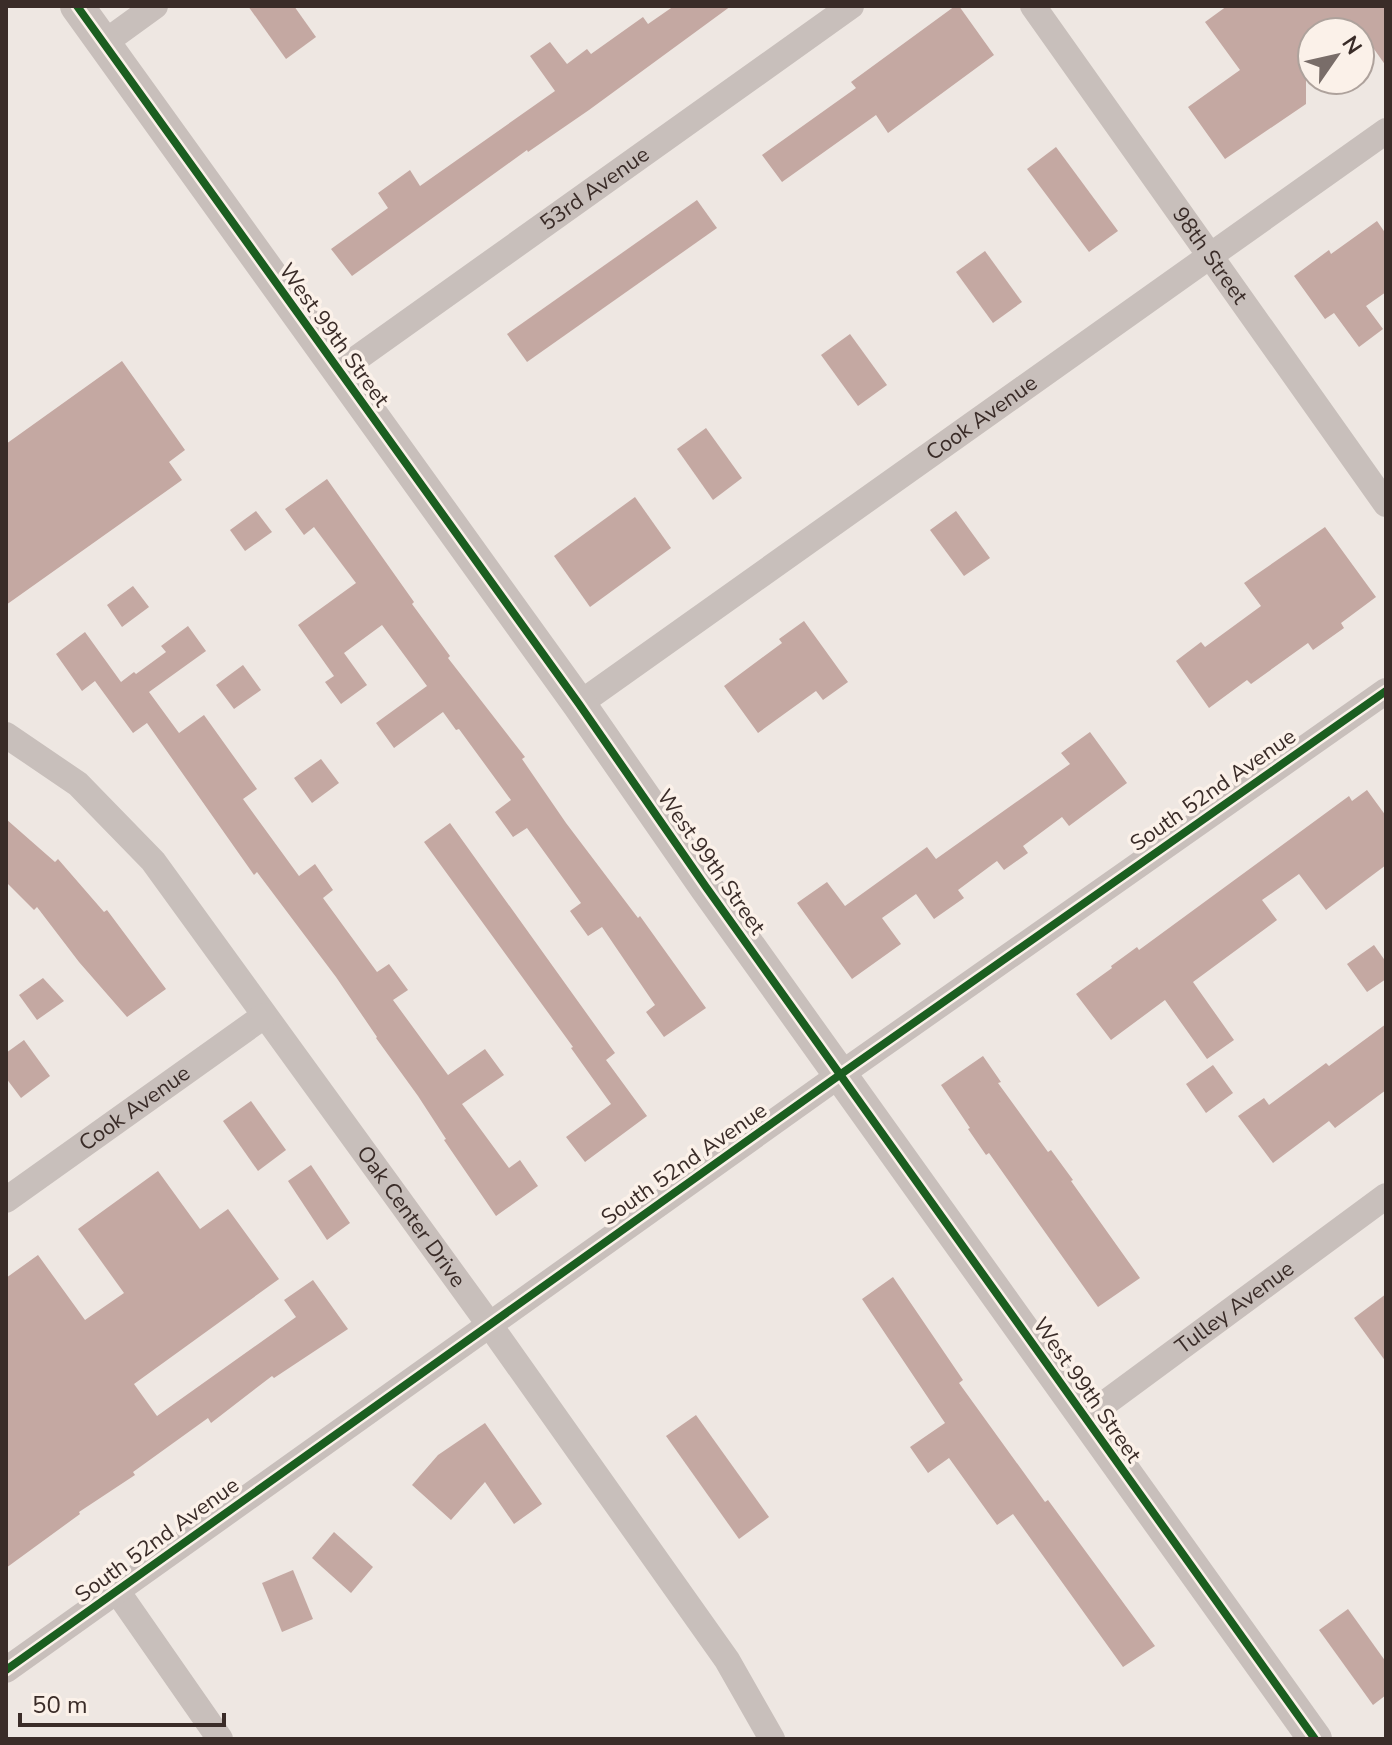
<svg xmlns="http://www.w3.org/2000/svg" width="1392" height="1745" font-family="'Nunito Sans',sans-serif">
	<rect width="100%" height="100%" fill="#eee7e2"/>
	<!-- building -->
	<g fill="#c4a8a2">
		<polygon points="248,6 294,6 316,37 286,59"/>
		<polygon points="674,6 731,6 589,110 528,152 527,150 352,276 331,249 388,208 378,193 410,170 420,186 555,91 530,56 550,42 567,64 587,49 591,54 643,17 648,24"/>
		<polygon points="955,6 959,6 994,55 888,133 876,115 782,182 762,155 856,88 851,82"/>
		<polygon points="1227,6 1386,6 1386,66 1362,32 1312,32 1312,66 1306,57 1306,104 1225,159 1188,107 1240,70 1205,22"/>
		<polygon points="1056,147 1118,231 1089,252 1027,169"/>
		<polygon points="697,200 717,228 527,362 507,334"/>
		<polygon points="1377,221 1386,234 1386,292 1366,306 1383,329 1359,347 1334,313 1325,319 1294,276 1329,250 1331,254"/>
		<polygon points="985,251 1022,302 993,323 956,272"/>
		<polygon points="850,334 887,385 858,406 821,355"/>
		<polygon points="122,361 185,450 169,462 182,480 6,605 6,444"/>
		<polygon points="706,428 742,478 713,500 677,449"/>
		<polygon points="327,479 414,602 412,604 450,656 448,658 525,757 522,759 566,823 638,918 640,916 706,1008 664,1037 646,1012 655,1005 602,927 588,936 570,911 581,903 527,828 513,837 495,812 511,800 459,729 456,730 443,712 394,748 376,723 427,686 382,625 344,653 367,685 341,704 325,682 334,676 298,625 356,583 314,527 304,535 285,509"/>
		<polygon points="635,497 671,548 590,607 554,556"/>
		<polygon points="256,511 272,532 245,551 230,530"/>
		<polygon points="956,511 990,558 964,576 930,530"/>
		<polygon points="1325,527 1376,597 1341,623 1344,628 1313,650 1308,643 1251,684 1247,680 1209,708 1176,661 1201,642 1205,647 1261,606 1244,583"/>
		<polygon points="133,586 149,607 122,627 107,605"/>
		<polygon points="804,621 848,682 823,700 816,691 758,733 724,686 782,643 779,639"/>
		<polygon points="188,626 206,651 149,692 179,733 204,715 257,789 243,799 299,876 315,864 333,890 323,898 377,972 389,964 408,990 393,1000 448,1075 485,1049 504,1075 462,1104 509,1168 520,1160 538,1186 496,1216 444,1140 446,1139 418,1096 376,1038 377,1037 336,977 257,872 254,875 147,723 133,733 95,681 82,691 56,654 85,632 121,682 134,672 136,674 166,652 161,646"/>
		<polygon points="243,665 261,690 234,709 216,685"/>
		<polygon points="1090,732 1127,783 1069,826 1062,817 1023,846 1028,853 1004,870 997,861 958,890 964,898 934,919 916,894 882,918 901,944 852,979 797,903 827,882 845,906 927,847 936,859 1070,764 1061,753"/>
		<polygon points="321,759 339,783 312,803 294,778"/>
		<polygon points="1367,790 1386,816 1386,865 1326,910 1299,874 1262,900 1277,920 1193,982 1234,1040 1207,1059 1165,1000 1111,1040 1076,994 1112,968 1111,966 1137,947 1139,950 1349,796 1352,801"/>
		<polygon points="6,819 55,862 58,859 104,912 107,910 166,989 127,1017 79,962 37,907 34,910 6,882"/>
		<polygon points="450,823 615,1053 606,1060 647,1116 585,1162 566,1137 611,1104 571,1048 573,1047 424,842"/>
		<polygon points="1374,945 1386,962 1386,979 1367,992 1347,964"/>
		<polygon points="43,978 64,1001 37,1020 19,995"/>
		<polygon points="1386,1024 1386,1090 1335,1128 1329,1121 1273,1163 1238,1116 1264,1098 1269,1105 1326,1063 1329,1066"/>
		<polygon points="24,1040 50,1076 21,1098 6,1078 6,1053"/>
		<polygon points="983,1056 1001,1082 998,1083 1048,1152 1051,1150 1073,1180 1071,1181 1140,1278 1098,1307 989,1153 986,1155 968,1129 970,1128 941,1085"/>
		<polygon points="1213,1065 1233,1093 1206,1113 1186,1084"/>
		<polygon points="251,1101 286,1150 258,1171 223,1121"/>
		<polygon points="311,1165 350,1223 327,1240 288,1181"/>
		<polygon points="158,1171 200,1229 228,1209 279,1279 134,1384 157,1416 296,1317 284,1300 313,1280 348,1329 274,1378 272,1376 211,1423 208,1418 133,1472 135,1475 79,1512 80,1514 6,1568 6,1278 38,1255 85,1320 124,1293 78,1229"/>
		<polygon points="893,1277 963,1380 959,1383 1045,1502 1048,1500 1155,1646 1123,1667 1013,1514 997,1525 949,1458 928,1473 910,1447 945,1423 862,1299"/>
		<polygon points="1386,1294 1386,1362 1354,1318"/>
		<polygon points="696,1415 769,1517 739,1539 666,1436"/>
		<polygon points="485,1423 542,1504 514,1524 485,1482 451,1520 412,1485 438,1455"/>
		<polygon points="334,1532 373,1567 351,1593 312,1558"/>
		<polygon points="293,1570 313,1619 282,1632 262,1583"/>
		<polygon points="1348,1609 1386,1662 1386,1695 1373,1705 1319,1630"/>
	</g>
	<g fill="none" stroke-linecap="round" stroke-linejoin="round">
		<!-- minor -->
		<g stroke="#c8bfbb" stroke-width="26">
			<path id="s1" d="M1033,6L1386,504"/>
			<polyline points="104,43 155,6"/>
			<path id="s2" d="M339,371L851,6"/>
			<path id="s3" d="M579,704L1386,131"/>
			<path id="s4" d="M6,735L78,784L153,861L489,1324L727,1660L772,1739"/>
			<path id="s5" d="M6,1200L264,1016"/>
			<path id="s6" d="M1085,1418L1386,1196"/>
			<polyline points="117,1591 220,1739"/>
			<polyline points="6,1670 841,1074 1386,691"/>
		</g>
		<!-- tertiary -->
		<polyline stroke="#c8bfbb" stroke-width="34" points="77,6 579,704 706,887 1315,1739"/>
		<!-- cycleway casing -->
		<g stroke="#fbf1e9" stroke-width="13">
			<g id="cycleway">
				<polyline points="77,6 579,704 706,887 1315,1739"/>
				<polyline points="6,1670 841,1074 1386,691"/>
			</g>
		</g>
		<!-- cycleway -->
		<use href="#cycleway" stroke="#1b5e20" stroke-width="8"/>
	</g>
	<g text-anchor="middle" dominant-baseline="central" stroke-width="7" stroke-linejoin="round" paint-order="stroke">
		<!-- street labels -->
		<g font-size="22" fill="#3a2c28" stroke="#fbf1e9">
			<text stroke="none"><textPath href="#s2" startOffset="314">53rd Avenue</textPath></text>
			<text stroke="none"><textPath href="#s1" startOffset="306">98th Street</textPath></text>
			<text transform="translate(334 335) rotate(54)">West 99th Street</text>
			<text stroke="none"><textPath href="#s3" startOffset="494">Cook Avenue</textPath></text>
			<text transform="translate(1213 790) rotate(-35)">South 52nd Avenue</text>
			<text transform="translate(711 862) rotate(55)">West 99th Street</text>
			<text stroke="none"><textPath href="#s5" startOffset="158">Cook Avenue</textPath></text>
			<text transform="translate(684 1164) rotate(-35)">South 52nd Avenue</text>
			<text stroke="none"><textPath href="#s4" startOffset="634">Oak Center Drive</textPath></text>
			<text stroke="none"><textPath href="#s6" startOffset="186">Tulley Avenue</textPath></text>
			<text transform="translate(1087 1390) rotate(55)">West 99th Street</text>
			<text transform="translate(157 1540) rotate(-36)">South 52nd Avenue</text>
		</g>
	</g>
	<!-- border -->
	<rect width="1392" height="1745" fill="none" stroke="#3a2c28" stroke-width="16"/>
	<!-- north arrow -->
	<g transform="translate(1336 56) rotate(56)"><circle r="38" fill="#fbf1e9" stroke="#aea29c" stroke-width="2"/>
	<path d="M0-6L14 30L0 20L-14 30Z" fill="#796d69"/>
	<text y="-12" font-size="22" font-weight="bold" text-anchor="middle" fill="#3a2c28">N</text>
	</g>
	<!-- scale -->
	<path d="M20 1713v12h204v-12" fill="none" stroke="#3a2c28" stroke-width="4"/>
	<text x="32" y="1713" font-size="24" fill="#3a2c28" stroke="#fbf1e9" stroke-width="6" paint-order="stroke">50 m</text>
</svg>
